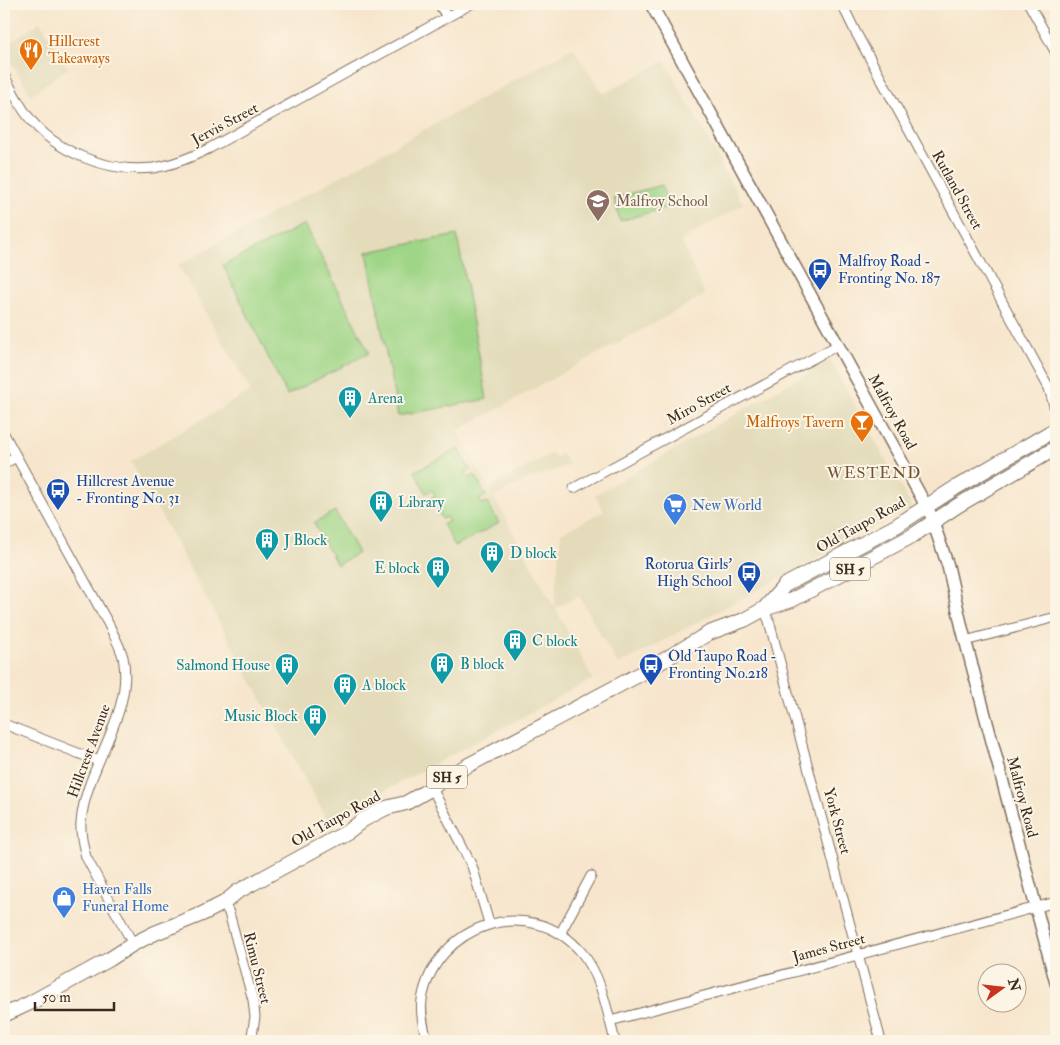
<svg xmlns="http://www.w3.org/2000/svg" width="1060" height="1045" font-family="'IM FELL Double Pica',serif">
	<rect width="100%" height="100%" fill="#fcf5e5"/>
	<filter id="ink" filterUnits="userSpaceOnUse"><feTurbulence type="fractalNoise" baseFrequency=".02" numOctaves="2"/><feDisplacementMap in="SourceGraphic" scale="10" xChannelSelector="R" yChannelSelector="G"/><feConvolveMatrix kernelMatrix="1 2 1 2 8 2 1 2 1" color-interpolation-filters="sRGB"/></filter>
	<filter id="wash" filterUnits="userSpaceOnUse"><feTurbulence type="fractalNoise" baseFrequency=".0096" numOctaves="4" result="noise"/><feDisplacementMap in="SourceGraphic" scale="20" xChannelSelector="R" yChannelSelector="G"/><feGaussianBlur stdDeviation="1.12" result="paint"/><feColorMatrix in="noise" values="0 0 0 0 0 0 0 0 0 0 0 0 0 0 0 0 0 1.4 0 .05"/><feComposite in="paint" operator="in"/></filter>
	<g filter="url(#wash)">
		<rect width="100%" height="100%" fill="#f7e6cd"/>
		<!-- built -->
		<g fill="#e3dbba">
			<polygon points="40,22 68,68 31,95 4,51 4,46"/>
			<polygon points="573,48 603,94 665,61 743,204 681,241 705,295 457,431 489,488 552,453 554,458 562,454 569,465 522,482 494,497 554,607 561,533 604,511 595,495 830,360 912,507 618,665 579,596 555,608 593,679 328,821 131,461 251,391 178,265"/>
		</g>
		<!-- green -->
		<g fill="#9ed586" stroke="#6c8052">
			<polygon points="662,185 668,207 620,221 614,198"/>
			<polygon points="305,224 369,353 287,395 223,265"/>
			<polygon points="457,235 487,399 398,416 367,252"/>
			<polygon points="459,449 470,470 465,473 468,478 475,475 486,496 479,500 482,504 487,502 499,523 455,546 443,524 449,522 446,517 442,519 431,498 435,495 432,490 426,493 415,471"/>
			<polygon points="335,511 358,553 337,565 314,523"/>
		</g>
	</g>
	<g filter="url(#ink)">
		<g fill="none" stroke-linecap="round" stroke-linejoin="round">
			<!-- minor casing -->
			<g stroke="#7d6c5b" stroke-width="11">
				<g id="minor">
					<polyline points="439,4 447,17"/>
					<polyline points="842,4 855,31 1049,388 1056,413"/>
					<polyline points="1029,4 1056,53"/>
					<path d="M4,75C11,88 18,103 27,115C54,152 108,173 153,168C173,165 192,157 210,148L471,4"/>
					<path d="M4,434L109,625C114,636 120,646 123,657C135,714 85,766 81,823C80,834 83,845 86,857L133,944"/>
					<polyline points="4,464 16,457"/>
					<polyline points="574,488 838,345"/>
					<polyline points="764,609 769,621 881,1041"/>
					<polyline points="965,641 1056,617"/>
					<polyline points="4,724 98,761"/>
					<polyline points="432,788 472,866 489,923"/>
					<polyline points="224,903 229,913 253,1000 255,1017 251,1041"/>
					<polyline points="560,934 591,876"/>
					<polyline points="610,1021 1056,902"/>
					<path d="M427,1041C424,1028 420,1014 422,1000C435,924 531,892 582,953C602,977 607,1011 615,1041"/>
				</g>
			</g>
			<!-- secondary casing -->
			<g stroke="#7d6c5b" stroke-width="14">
				<polyline id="secondary" points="651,4 930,513 948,566 962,628 1056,983"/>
			</g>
			<!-- trunk casing -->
			<g stroke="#7d6c5b" stroke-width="16">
				<g id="trunk">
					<polyline points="764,609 785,585 896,526 955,488 1056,429"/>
					<polyline points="4,1015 30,1003 110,959 133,944 155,933 202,914 224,903 237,892 349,831 363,820 386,808 406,803 432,788 446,777 644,672 709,633 744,620 764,609 792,600 912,536 957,506 1056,448"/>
				</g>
			</g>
			<!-- minor -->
			<use href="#minor" stroke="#fff" stroke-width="9"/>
			<!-- secondary -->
			<use href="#secondary" stroke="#fff" stroke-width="11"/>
			<!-- trunk -->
			<use href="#trunk" stroke="#fff" stroke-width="14"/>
		</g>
	</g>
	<!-- icons -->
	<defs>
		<g id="restaurant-pin" transform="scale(1.25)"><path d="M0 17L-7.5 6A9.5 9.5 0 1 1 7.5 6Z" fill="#e8710a" stroke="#fcf5e5"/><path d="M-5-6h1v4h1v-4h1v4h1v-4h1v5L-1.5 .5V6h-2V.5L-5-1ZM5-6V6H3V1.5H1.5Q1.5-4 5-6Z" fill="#fff"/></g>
		<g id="school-pin" transform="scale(1.25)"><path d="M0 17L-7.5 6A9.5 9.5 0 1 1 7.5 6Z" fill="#8d6e63" stroke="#fcf5e5"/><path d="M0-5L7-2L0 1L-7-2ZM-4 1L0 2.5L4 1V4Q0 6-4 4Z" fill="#fff"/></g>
		<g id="bus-pin" transform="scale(1.25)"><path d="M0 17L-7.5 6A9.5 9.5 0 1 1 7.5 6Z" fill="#1a4fb4" stroke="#fcf5e5"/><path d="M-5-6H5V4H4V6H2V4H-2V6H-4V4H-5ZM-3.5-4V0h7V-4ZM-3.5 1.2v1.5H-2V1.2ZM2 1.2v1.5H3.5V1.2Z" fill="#fff"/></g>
		<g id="building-pin" transform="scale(1.25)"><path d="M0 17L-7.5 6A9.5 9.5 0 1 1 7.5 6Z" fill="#0f9aa8" stroke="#fcf5e5"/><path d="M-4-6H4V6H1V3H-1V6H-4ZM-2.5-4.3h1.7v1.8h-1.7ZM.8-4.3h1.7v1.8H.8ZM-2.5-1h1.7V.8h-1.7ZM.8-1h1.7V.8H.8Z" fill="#fff"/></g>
		<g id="bar-pin" transform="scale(1.25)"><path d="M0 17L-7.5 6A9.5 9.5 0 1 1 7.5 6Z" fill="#e8710a" stroke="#fcf5e5"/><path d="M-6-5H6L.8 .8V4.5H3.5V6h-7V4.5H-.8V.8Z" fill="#fff"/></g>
		<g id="supermarket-pin" transform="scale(1.25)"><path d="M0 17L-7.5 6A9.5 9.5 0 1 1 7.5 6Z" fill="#3f7fe0" stroke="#fcf5e5"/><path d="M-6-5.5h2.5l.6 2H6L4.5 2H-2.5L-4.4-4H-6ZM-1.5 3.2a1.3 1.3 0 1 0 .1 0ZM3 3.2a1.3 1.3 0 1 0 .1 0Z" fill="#fff"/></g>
		<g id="shop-pin" transform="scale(1.25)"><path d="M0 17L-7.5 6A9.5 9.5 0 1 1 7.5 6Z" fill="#3f7fe0" stroke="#fcf5e5"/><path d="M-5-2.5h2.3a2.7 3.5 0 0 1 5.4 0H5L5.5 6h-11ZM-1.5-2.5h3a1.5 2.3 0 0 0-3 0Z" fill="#fff"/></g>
	</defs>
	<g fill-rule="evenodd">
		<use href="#restaurant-pin" x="31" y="50"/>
		<use href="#school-pin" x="598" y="201"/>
		<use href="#bus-pin" x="820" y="270"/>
		<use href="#building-pin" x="350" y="398"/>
		<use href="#bar-pin" x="862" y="422"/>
		<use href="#bus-pin" x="58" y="490"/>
		<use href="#building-pin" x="381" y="502"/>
		<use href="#supermarket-pin" x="675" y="505"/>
		<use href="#building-pin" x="267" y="540"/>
		<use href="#building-pin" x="492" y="553"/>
		<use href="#building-pin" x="438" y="568"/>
		<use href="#bus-pin" x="749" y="573"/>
		<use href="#building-pin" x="515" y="641"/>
		<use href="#building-pin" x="442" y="664"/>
		<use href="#building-pin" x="287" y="665"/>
		<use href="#bus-pin" x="651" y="665"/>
		<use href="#building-pin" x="345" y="685"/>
		<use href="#building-pin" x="315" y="716"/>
		<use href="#shop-pin" x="64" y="898"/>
	</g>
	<g text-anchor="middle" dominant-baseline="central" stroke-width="4" stroke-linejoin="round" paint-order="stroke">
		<!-- shield labels -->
		<g fill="#fcf5e5" stroke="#75675a" stroke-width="1">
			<rect x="830" y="557.5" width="40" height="23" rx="4"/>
			<rect x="427" y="765.5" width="40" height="23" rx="4"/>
		</g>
		<g font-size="14" font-weight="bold" fill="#3b2a1e">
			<text x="850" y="569">SH 5</text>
			<text x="447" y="777">SH 5</text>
		</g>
		<!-- food labels -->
		<g font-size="15" fill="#c56008" stroke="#fcf5e5" text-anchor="start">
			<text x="48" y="41">Hillcrest<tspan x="48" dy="17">Takeaways</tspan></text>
			<text x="844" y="422" text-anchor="end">Malfroys Tavern</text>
		</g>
		<!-- street labels -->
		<g font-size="15" fill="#3b2a1e" stroke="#fcf5e5">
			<text transform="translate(225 124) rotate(-28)">Jervis Street</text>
			<text transform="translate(957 190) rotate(61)">Rutland Street</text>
			<text transform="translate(699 404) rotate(-29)">Miro Street</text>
			<text transform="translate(892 412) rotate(61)">Malfroy Road</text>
			<text transform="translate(861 525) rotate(-29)">Old Taupo Road</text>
			<text transform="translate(89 751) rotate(-70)">Hillcrest Avenue</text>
			<text transform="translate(1022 797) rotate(75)">Malfroy Road</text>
			<text transform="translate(336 819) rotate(-29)">Old Taupo Road</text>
			<text transform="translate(837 821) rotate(75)">York Street</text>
			<text transform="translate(829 948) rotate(-15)">James Street</text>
			<text transform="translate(257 968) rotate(76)">Rimu Street</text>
		</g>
		<!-- education labels -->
		<g font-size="15" fill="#785e54" stroke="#fcf5e5" text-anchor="start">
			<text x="616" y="201">Malfroy School</text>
		</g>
		<!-- transit labels -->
		<g font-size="15" fill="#164399" stroke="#fcf5e5" text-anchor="start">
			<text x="838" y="261">Malfroy Road -<tspan x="838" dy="17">Fronting No. 187</tspan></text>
			<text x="76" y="481">Hillcrest Avenue<tspan x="76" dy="17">- Fronting No. 31</tspan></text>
			<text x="732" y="564" text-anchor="end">Rotorua Girls'<tspan x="732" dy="17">High School</tspan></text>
			<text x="668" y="656">Old Taupo Road -<tspan x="668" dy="17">Fronting No.218</tspan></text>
		</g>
		<!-- culture labels -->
		<g font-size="15" fill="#0d838f" stroke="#fcf5e5" text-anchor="start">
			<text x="368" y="398">Arena</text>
			<text x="398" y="502">Library</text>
			<text x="284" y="540">J Block</text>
			<text x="510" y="553">D block</text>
			<text x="420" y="568" text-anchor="end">E block</text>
			<text x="532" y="641">C block</text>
			<text x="460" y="664">B block</text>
			<text x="270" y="665" text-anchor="end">Salmond House</text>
			<text x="362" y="685">A block</text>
			<text x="298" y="716" text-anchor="end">Music Block</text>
		</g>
		<!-- shop labels -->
		<g font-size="15" fill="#366cbe" stroke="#fcf5e5" text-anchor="start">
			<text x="692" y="505">New World</text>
			<text x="82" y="889">Haven Falls<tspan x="82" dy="17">Funeral Home</tspan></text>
		</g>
		<!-- neighbourhood labels -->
		<g font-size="16" letter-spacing="1" fill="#705335" stroke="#fcf5e5">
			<text x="874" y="473">WESTEND</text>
		</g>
	</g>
	<!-- margin -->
	<rect width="1060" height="1045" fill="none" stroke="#fcf5e5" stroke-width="20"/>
	<!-- north arrow -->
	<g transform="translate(1002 988) rotate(75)"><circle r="24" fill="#fcf5e5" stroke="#afa495"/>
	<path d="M0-4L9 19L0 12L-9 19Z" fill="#c8321e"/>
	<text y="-8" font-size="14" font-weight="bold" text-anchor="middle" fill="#3b2a1e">N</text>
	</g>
	<!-- scale -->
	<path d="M35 1002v8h79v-8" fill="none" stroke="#3b2a1e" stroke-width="2.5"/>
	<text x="42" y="1002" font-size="15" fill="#3b2a1e" stroke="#fcf5e5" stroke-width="4" paint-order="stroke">50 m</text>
</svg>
